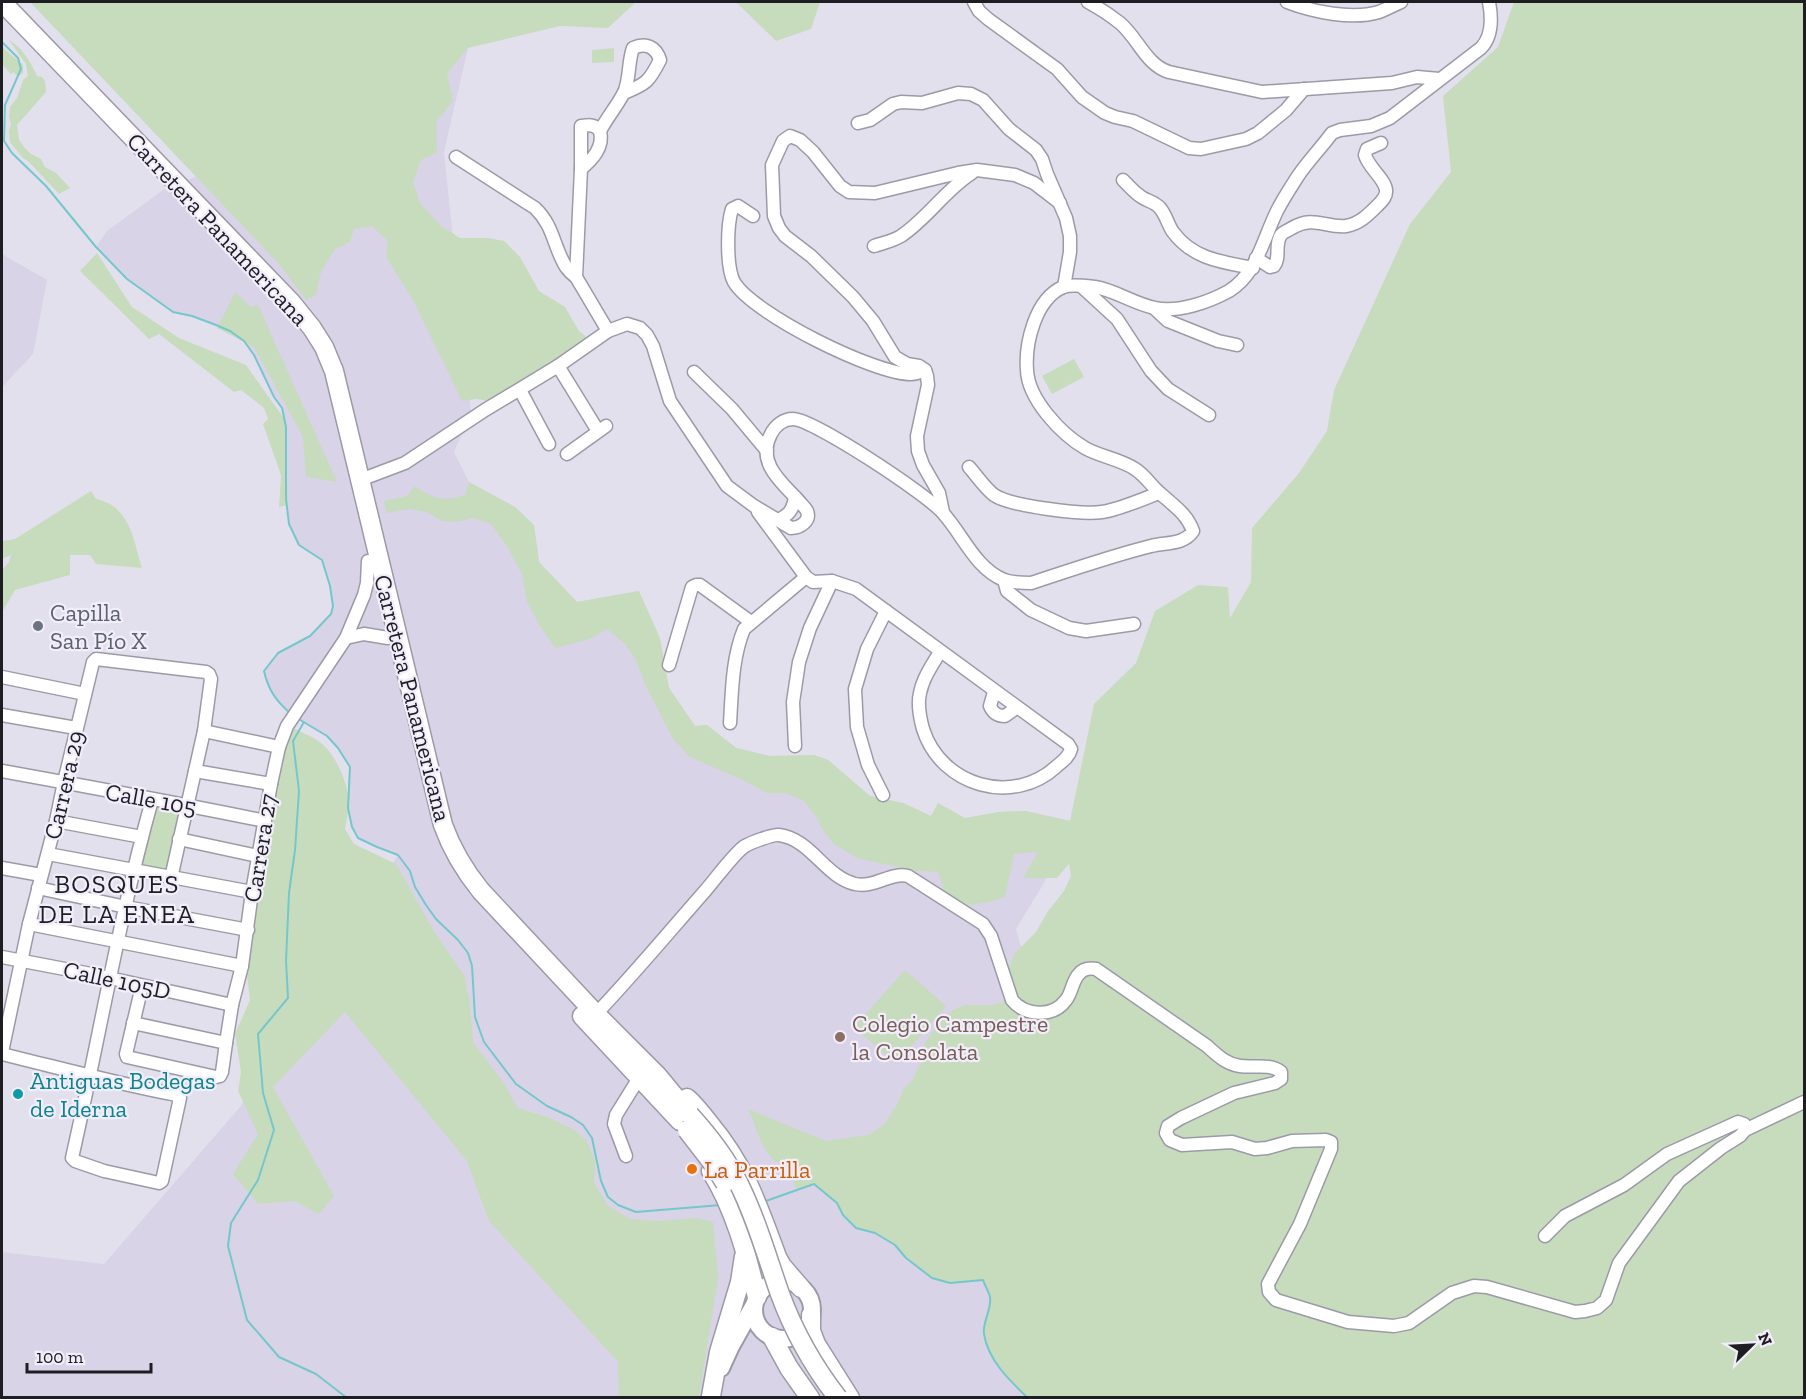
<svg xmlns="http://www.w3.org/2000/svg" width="1806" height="1399" font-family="'Zilla Slab',serif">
	<rect width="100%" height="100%" fill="#e3e0ee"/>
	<!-- built -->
	<g fill="#d8d3e7">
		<polygon points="468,48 444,152 471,412 454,452 469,482 515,507 534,525 539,562 577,602 639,591 669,688 695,726 707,725 736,748 769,756 814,755 828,760 870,796 903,803 944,822 999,812 1026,811 1070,821 1044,883 1016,929 1036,999 814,1184 837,1203 843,1215 856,1227 875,1233 895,1245 906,1258 950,1283 983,1280 990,1298 989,1309 983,1332 989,1348 997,1366 1028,1397 2,1398 2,1252 104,1264 240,1107 398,855 377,847 358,838 352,827 348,808 349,766 338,748 327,737 319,730 288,712 273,697 267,683 264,671 271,661 278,653 310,636 331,614 333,606 330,586 322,560 299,545 289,524 286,499 286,427 282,408 274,397 254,356 244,341 230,331 216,325 192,316 173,312 127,279 96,247 107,231 163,190 447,74"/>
		<polygon points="2,254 47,280 33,354 2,387"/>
	</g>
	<!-- green -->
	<g fill="#c6dcbd">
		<polygon points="30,2 636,2 608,28 560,26 468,48 447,74 453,101 436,122 437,152 421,160 413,182 420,203 441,226 460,238 488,238 504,241 520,257 539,291 565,307 579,331 586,337 551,363 489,401 476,399 462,401 413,300 386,257 388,241 372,226 354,229 350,242 335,249 321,272 316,295 306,300 279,264"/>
		<polygon points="736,2 820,2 811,29 776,41"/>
		<path d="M1514,2H1804V1397H1028C1013,1383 981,1352 984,1329C985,1319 992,1308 990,1298C989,1292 985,1286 983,1280L950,1283L932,1278L906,1258L895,1245L876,1233L856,1228L843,1215L837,1203L814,1184L796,1189L787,1165L774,1161L764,1148L748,1109L826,1141L868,1135L884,1125L899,1101L903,1090L913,1079L921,1062L925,1043L933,1031L944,1019L953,1010L965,1005H993L1003,1002L1013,987L1009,968L1014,954L1036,932L1048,911L1064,891L1071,876L1069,864L1057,878H1023L1038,852L1014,854L1005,897L989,902L971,905L947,899L938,872L917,871L857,858L834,844L822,829L817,818L804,801L786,793H767L743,780L690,757L673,739L646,686L636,660L625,644L607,629L590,639L555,648L540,626L527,602L522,574L508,548L491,524L473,518L455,522L442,521L427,512L409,509L386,513L384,501L407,496L415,486C433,499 444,502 465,495L469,482L515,507L534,525L539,562L577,602L639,591L660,638L669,688L695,726L707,725L736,748L769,756L814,755L828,760L870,796L903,803L931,816L938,803L965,818L999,812L1026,811L1070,821L1094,704L1136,663L1155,611L1198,585L1228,587L1230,618L1251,582L1252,528L1299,473L1327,431L1334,390L1410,224L1451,172L1443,96L1498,47Z"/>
		<path d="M9,40C23,48 31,63 37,76L42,77L45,81L46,92L17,125L19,140L24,147L31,154L41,159L45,167L56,173L70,188L59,194L29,162L22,157L10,142L9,131L11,124L9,117L10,107L17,98L23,80L28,76L26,64Z"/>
		<path d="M2,45C4,51 17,58 23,65V73L20,75H16L14,72L11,74L2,64Z"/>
		<polygon points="614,48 614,62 592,63 592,50"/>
		<polygon points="97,253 132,307 179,338 246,365 285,420 288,505 279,507 281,475 263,424 268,419 264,408 241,390 234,392 159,334 149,339 80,271"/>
		<polygon points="235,292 251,307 258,305 337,482 306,477 303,437 254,347 217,328"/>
		<polygon points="1074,359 1084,377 1052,394 1042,376"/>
		<path d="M91,491L96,499C130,506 133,539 142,568L96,564L90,555H70V575L15,590L2,612V570L9,562L11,555L2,559V541L15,539Z"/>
		<path d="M289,726C298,731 310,735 318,741C335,751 350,787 349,806C348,814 346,822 345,829L354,844L396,864L435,933L465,977L470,1006L473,1042L503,1082L518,1108L547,1117L573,1129L586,1140L595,1160L594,1183L608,1206L630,1219L658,1221L696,1218L713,1222L718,1278L699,1397H619L618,1362L489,1221L467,1161L345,1012L273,1087L334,1196L319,1214L294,1201L258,1204L233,1174L258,1134L238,1091L241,1072L235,1034L250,1000L246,965L256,892L282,751Z"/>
		<polygon points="152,800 188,805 171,878 135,870"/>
		<polygon points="905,970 946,1006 896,1064 854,1027"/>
	</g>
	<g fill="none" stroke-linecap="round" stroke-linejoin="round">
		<!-- stream -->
		<g stroke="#75c7cc" stroke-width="2">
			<path d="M2,42L18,58L21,69L5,105L4,141L12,153L46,186L96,247L127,279L173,312L192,316L216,325L230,331L244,341L254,355L274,397L282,408L286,427V499L289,524L299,545L322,560L330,586L333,606L331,614L310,636L278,653L264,671C268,689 276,701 290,713"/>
			<polyline points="297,718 327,736 338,748 350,767 348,808 352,827 358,838 377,847 398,855 410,871 415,887 426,905 436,919 458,940 468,953 472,966 475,1017 484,1042 516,1084 547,1106 571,1117 583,1125 592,1138 601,1181 608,1197 618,1205 636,1212 721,1205"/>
			<polyline points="304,722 293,741 299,791 295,850 289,893 286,961 288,998 258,1034 263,1093 274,1130 258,1180 231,1223 228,1246 247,1320 279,1357 316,1374 347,1398"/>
			<path d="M763,1202L814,1184L837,1203L843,1215L856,1228L875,1233L895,1245L906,1258L932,1278L950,1283L983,1280C985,1286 989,1292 990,1297C992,1310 982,1322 984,1334C988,1360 1009,1380 1028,1398"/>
		</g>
		<!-- minor casing -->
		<g stroke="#9d9aa7" stroke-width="15">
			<g id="minor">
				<polyline points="974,2 979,11 988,19 1057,69 1082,97 1105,113 1115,117 1133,121 1189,148 1201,149 1246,139 1258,133 1286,110 1304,89"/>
				<path d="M1088,2C1099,8 1110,15 1120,23C1138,38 1146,65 1169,72L1262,92L1392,83L1417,77L1439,79"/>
				<path d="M1287,2C1313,12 1352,20 1379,12C1387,9 1394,5 1401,2"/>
				<polyline points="858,123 870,120 893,104 901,102 922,103 958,93 971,94 983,100 1009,129 1036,150 1042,159 1047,174 1066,218 1070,236 1070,252 1064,287"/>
				<path d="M456,157L535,208C554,226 553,246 566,267C568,270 572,274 576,277"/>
				<path d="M581,169C593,159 604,147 600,131"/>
				<path d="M1123,180C1128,185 1134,192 1140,196C1146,201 1154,201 1160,208C1166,215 1168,225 1173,232C1193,259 1222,262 1253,268"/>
				<path d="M753,216L738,206L732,209C727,225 726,267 734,282C753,314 874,374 911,374C916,374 921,372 925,370"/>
				<path d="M874,246C883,243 893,241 901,236C928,218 945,190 972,173"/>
				<path d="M1256,258L1270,267L1274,266C1281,257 1274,245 1281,235C1283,232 1289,230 1292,228C1313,215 1326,228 1346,226C1359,224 1368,215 1377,206C1381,202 1387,197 1386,190C1385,179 1368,167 1365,155L1367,149L1381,143"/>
				<polyline points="1081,286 1117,319 1151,371 1168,389 1209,415"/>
				<polyline points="1154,308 1168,321 1218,341 1237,345"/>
				<path d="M608,331L576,277L581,169V126C589,125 595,124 600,131C607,117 619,104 625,90C630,76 628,62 633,48C646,42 656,47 660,60C649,82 646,84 624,93"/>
				<polyline points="558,366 598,431"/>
				<polyline points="694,372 732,409 767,451"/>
				<polyline points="520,390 549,444"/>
				<polyline points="567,454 606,426"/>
				<path d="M969,467C977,476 985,488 994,495C1010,506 1082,515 1102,512C1118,510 1143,499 1159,493"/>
				<path d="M360,480L405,463L485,410L558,366L608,331L627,324L640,328L647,335L653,346L670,401L727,486L754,506L791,528C800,528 811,521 807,511C805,507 800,503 798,500C781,482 756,462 771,434C775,426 783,419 793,419C813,419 928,495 943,513C963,535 975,568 1004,580C1013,583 1022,583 1031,583C1071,570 1111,556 1151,546C1166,542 1184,545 1193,531C1187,514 1174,506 1161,494C1152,487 1145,475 1135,469C1120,459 1101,457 1085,448C1061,434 1028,399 1027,370C1025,344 1035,299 1063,287C1071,284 1086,286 1095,287C1115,290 1134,304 1155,308C1178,313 1209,302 1229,291C1257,274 1263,239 1277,211C1283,199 1291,187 1298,176C1308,161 1321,148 1332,133L1340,130L1371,126L1390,118L1481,48C1493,36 1492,18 1489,2"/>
				<path d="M758,512L806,577L813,582L832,581L856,589L1068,744L1071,749C1069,757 1063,761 1057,766C1013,807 941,786 923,729C920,718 917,705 920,693C923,678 932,665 940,652"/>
				<polyline points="943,512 939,493 923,465 918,451 917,436 928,385 927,376 925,370 919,366 907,364 895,357 873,321 853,297 811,256 785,236 779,228 774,216 772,165 783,141 790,136 800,140 813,152 840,186 849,192 875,193 958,173 977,170 1015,175 1034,183 1060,203"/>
				<path d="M778,520C789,515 793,510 795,497"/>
				<polyline points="1004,580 1007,591 1031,610 1069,628 1086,631 1134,624"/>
				<polyline points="346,638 364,634 388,638"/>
				<polyline points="669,665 692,587 696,585 700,585 751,622"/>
				<polyline points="2,677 85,694"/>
				<path d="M994,692L990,706C993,713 997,716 1005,716L1016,708"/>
				<polyline points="2,715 76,728"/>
				<path d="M730,723C732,692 732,658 744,629L806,577"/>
				<polyline points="204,731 279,747"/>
				<polyline points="795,746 793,702 799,662 810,628 832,581"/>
				<path d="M2,771C90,787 178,803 265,821"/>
				<polyline points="195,771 271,784"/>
				<polyline points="883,795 868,765 857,727 855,689 867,649 886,611"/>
				<polyline points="56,821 142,837"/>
				<polyline points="179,839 258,856"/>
				<polyline points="48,854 252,892"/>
				<polyline points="2,868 41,875"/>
				<polyline points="38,888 126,907 248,930"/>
				<polyline points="29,924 242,966"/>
				<polyline points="2,957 91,974 232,1005"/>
				<polyline points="142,986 126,1054 127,1057 216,1077 220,1076 222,1072 226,1043 232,1005 242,966 252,892 271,784 279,747 287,726 346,638 364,595 367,583 368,561"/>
				<path d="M596,1014C634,974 669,932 705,891C714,881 735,852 745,846C750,843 773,834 779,835C811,839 825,877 855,884C875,888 890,872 908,876L983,924L991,936L1012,1000C1025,1016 1053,1018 1066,1000C1072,993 1072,981 1079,974C1083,969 1090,968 1096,969L1207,1046C1217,1055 1226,1064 1240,1066C1254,1068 1270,1063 1281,1072V1079L1275,1083L1234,1093L1181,1118L1168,1126L1166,1133L1170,1140L1182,1145L1232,1142L1255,1149L1267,1148L1292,1141L1326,1140L1331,1142V1149L1300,1224L1268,1284L1269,1292L1276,1300L1348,1322L1394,1326L1409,1323L1452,1293L1474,1286L1487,1287L1575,1312L1585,1311L1597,1308L1606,1300L1619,1263L1679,1181L1721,1148L1740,1136L1745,1130L1744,1124L1738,1122L1667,1154L1624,1185L1565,1216L1545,1236"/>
				<polyline points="133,1023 226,1043"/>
				<polyline points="2,1052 29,924 56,821 64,782 93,662 96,659 206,672 209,674 211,679 204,731 171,878"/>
				<path d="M2,1054C60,1068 118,1084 177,1095L180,1098L162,1181L159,1183L104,1171L75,1161L72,1158C99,1039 119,918 152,800"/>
				<polyline points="1745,1130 1804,1102"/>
				<polyline points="626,1156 614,1124 616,1115 639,1078"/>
			</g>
		</g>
		<!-- major casing -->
		<g stroke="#9d9aa7" stroke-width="20">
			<g id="major">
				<circle cx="783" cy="1310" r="29"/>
				<polyline points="721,1368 731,1346 754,1305"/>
			</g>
		</g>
		<!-- highway casing -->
		<g stroke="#9d9aa7" stroke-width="21">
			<g id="highway">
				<path d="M2,2L291,302L312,328L324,347L334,371L443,825C452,850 464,870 481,891L596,1014L657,1075L690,1115"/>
				<polyline points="582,1016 680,1121"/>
				<path d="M687,1098C695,1105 702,1114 709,1123C745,1166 758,1205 777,1257L782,1266L801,1288"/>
				<path d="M711,1171C735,1210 746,1252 757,1297"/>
				<polyline points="811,1315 811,1331 816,1344 850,1398"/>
				<polyline points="772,1337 789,1368 810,1398"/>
				<polyline points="711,1396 719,1352 740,1282 744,1256"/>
			</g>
		</g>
		<!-- minor -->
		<use href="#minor" stroke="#fff" stroke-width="12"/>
		<!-- major -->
		<use href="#major" stroke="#fff" stroke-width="16"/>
		<!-- highway -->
		<use href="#highway" stroke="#fff" stroke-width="18"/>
		<!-- highway-bridge casing -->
		<g stroke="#9d9aa7" stroke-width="21" stroke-linecap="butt">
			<g id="highway-bridge">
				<path d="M690,1115C709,1136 726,1158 738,1182C756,1218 767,1257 780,1294C794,1332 813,1366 838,1398"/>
				<polyline points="687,1130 714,1165 725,1183"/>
			</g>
		</g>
		<!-- highway-bridge -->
		<use href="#highway-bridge" stroke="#fff" stroke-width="18"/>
	</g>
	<!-- markers -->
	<circle fill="#6b7280" stroke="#f1edfb" stroke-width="2" cx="38" cy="626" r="6"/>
	<circle fill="#8d6e63" stroke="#f1edfb" stroke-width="2" cx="840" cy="1037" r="6"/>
	<circle fill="#0f9aa8" stroke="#f1edfb" stroke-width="2" cx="18" cy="1094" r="6"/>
	<circle fill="#e8710a" stroke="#f1edfb" stroke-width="2" cx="692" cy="1169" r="6"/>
	<g text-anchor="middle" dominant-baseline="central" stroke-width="4.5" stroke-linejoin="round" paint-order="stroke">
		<!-- street labels -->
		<g font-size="24" fill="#1e1d22" stroke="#f1edfb">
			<text transform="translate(218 229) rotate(47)">Carretera Panamericana</text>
			<text transform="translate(413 698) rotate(76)">Carretera Panamericana</text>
			<text transform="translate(64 785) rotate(-77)">Carrera 29</text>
			<text transform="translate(151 799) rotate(10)">Calle 105</text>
			<text transform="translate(260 848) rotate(-81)">Carrera 27</text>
			<text transform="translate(117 980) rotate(12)">Calle 105D</text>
		</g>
		<!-- worship labels -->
		<g font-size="24" fill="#5b616d" stroke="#f1edfb" text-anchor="start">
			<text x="50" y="612">Capilla<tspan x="50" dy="28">San Pío X</tspan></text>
		</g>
		<!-- education labels -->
		<g font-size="24" fill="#785e54" stroke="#f1edfb" text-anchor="start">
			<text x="852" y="1023">Colegio Campestre<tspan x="852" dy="28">la Consolata</tspan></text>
		</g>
		<!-- culture labels -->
		<g font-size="24" fill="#0d838f" stroke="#f1edfb" text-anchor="start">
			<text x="30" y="1080">Antiguas Bodegas<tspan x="30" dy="28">de Iderna</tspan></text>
		</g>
		<!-- food labels -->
		<g font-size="24" fill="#c56008" stroke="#f1edfb" text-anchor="start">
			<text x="704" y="1169">La Parrilla</text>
		</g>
		<!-- neighbourhood labels -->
		<g font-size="26" letter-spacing="1.5" fill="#1e1d22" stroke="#f1edfb">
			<text x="117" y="884">BOSQUES<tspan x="117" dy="30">DE LA ENEA</tspan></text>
		</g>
	</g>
	<!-- border -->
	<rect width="1806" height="1399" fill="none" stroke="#1e1d22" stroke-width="6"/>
	<!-- north arrow -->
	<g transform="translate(1752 1345) rotate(66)" stroke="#f1edfb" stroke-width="4.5" paint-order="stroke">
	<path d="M0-4.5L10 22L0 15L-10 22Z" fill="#1e1d22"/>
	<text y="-9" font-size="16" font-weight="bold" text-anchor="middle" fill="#1e1d22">N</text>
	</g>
	<!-- scale -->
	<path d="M27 1363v9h124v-9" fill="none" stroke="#1e1d22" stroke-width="3"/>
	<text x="36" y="1363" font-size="18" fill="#1e1d22" stroke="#f1edfb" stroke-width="4.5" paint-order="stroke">100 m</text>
</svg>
